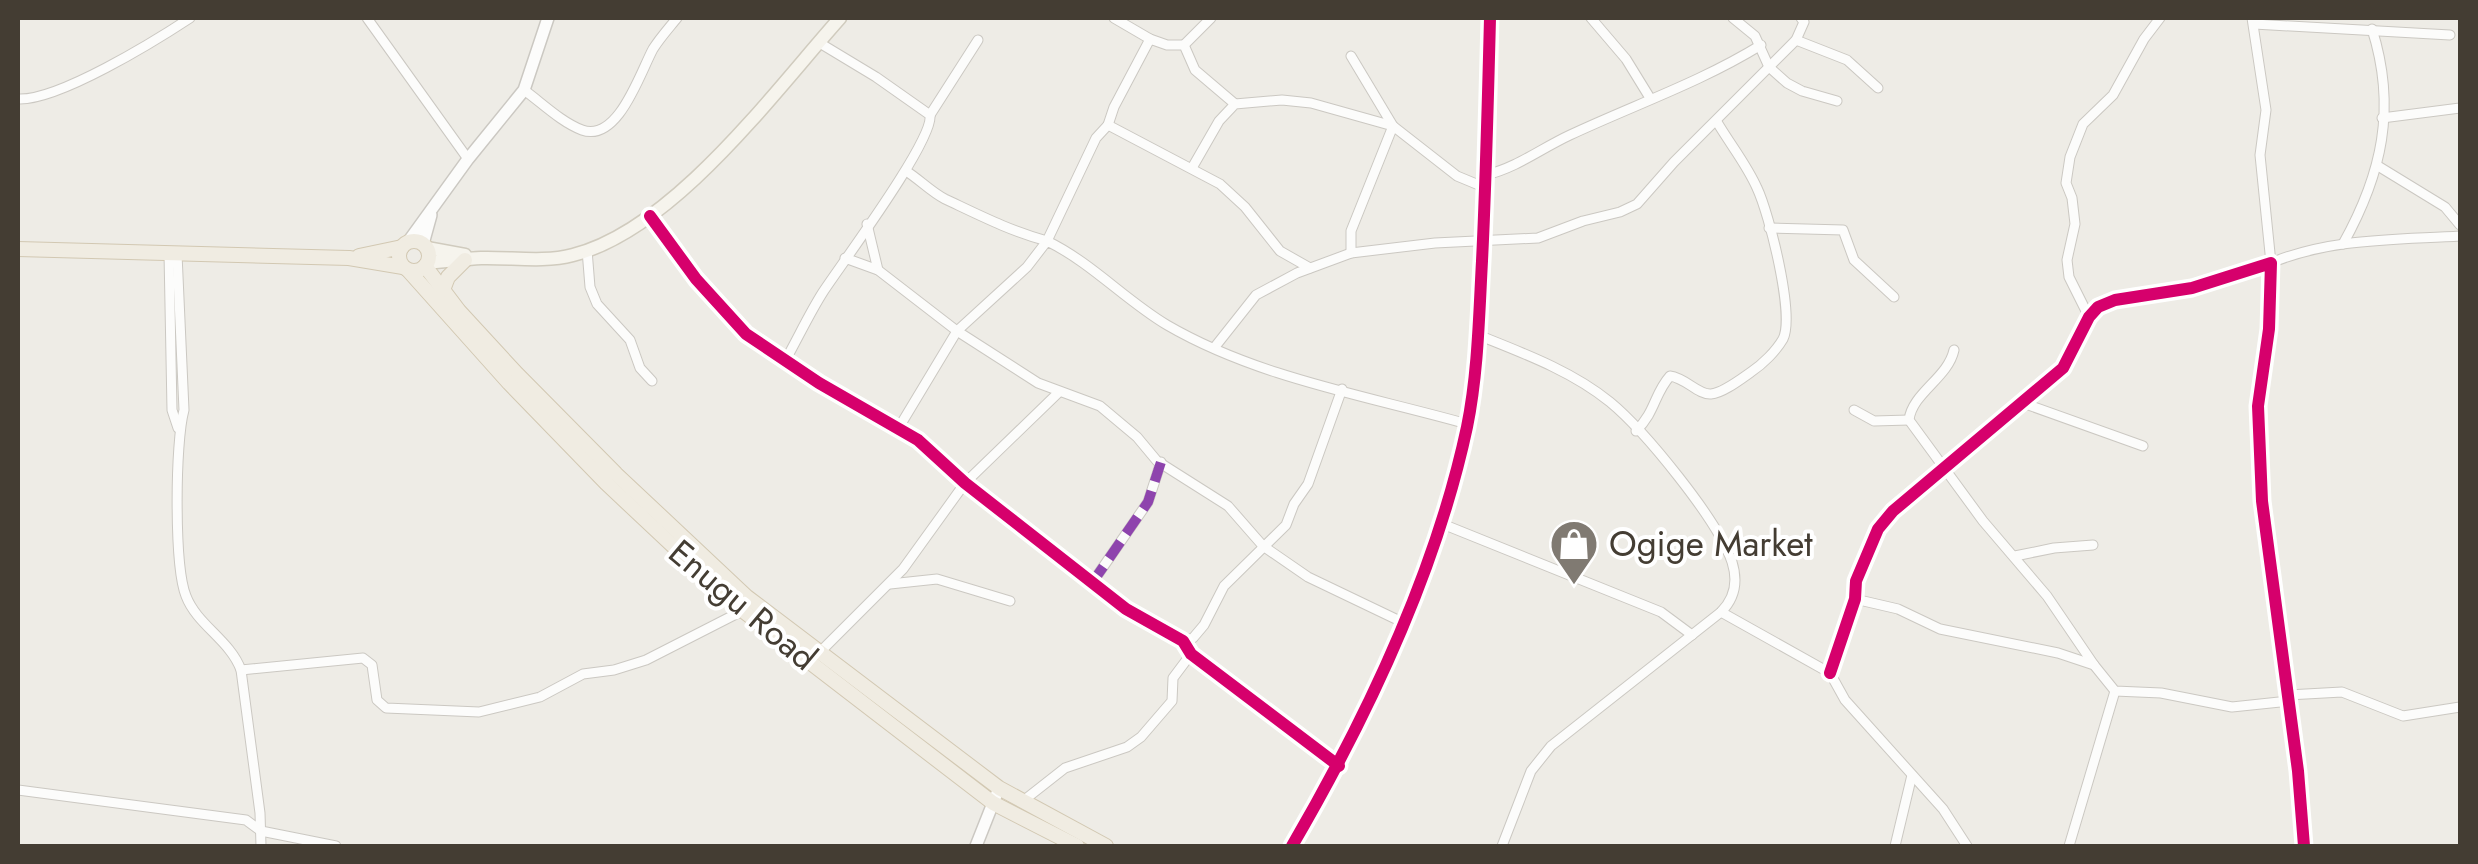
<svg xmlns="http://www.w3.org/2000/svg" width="2478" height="864" font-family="Jost,sans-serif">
	<rect width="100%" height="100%" fill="#eeece6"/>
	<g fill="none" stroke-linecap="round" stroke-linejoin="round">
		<!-- minor casing -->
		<g stroke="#cbc8c2" stroke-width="11">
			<g id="minor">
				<polyline points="367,18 468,159"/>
				<polyline points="1114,18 1150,39"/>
				<polyline points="1591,18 1626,59 1650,98"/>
				<polyline points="1733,18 1755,36 1769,67 1787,83 1802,91 1837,101"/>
				<path d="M2252,18L2266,110L2260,155L2271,263C2330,238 2397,240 2460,236"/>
				<polyline points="2254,24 2450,35"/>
				<polyline points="1796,40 1847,60 1878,88"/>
				<polyline points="1184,45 1211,18"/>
				<path d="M524,90C542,103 561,122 582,130C618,143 640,73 653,49C660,38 669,28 677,18"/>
				<path d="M18,99C58,101 155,41 190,18"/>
				<polyline points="930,115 978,40"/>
				<polyline points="2382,118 2460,108"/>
				<polyline points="1108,125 1114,107 1150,39 1167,45 1184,45 1195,70 1235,104"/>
				<polyline points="2378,166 2445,207 2460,225"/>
				<polyline points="1192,168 1219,121 1235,104 1282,100 1311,103 1393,126 1457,176 1486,188"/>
				<path d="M906,171C919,179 931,192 945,199C979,215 1010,231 1047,241L1096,138L1108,125L1220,184L1245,207L1280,251L1310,268"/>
				<path d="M1486,175C1518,167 1540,149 1570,135C1634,105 1701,82 1761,45"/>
				<polyline points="650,216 696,279 746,334 819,383 918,440 965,483 1126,609 1183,641 1191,654 1339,766"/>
				<polyline points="867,224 878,270"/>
				<polyline points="1769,228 1843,230 1854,260 1894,297"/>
				<path d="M2343,244C2382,174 2397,108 2372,29"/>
				<polyline points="587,250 590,287 597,304 630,340 640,368 652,381"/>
				<polyline points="169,253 172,410 178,428"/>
				<polyline points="1351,253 1351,231 1393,126 1351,56"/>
				<path d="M177,254L184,410C175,442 174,566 186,596C197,625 230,640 241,670L260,813L261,846"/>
				<polyline points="845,258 878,270 957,331 1038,383 1100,406 1137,437 1157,461 1228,506 1263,546 1308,577 1402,622"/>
				<polyline points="2089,317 2069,277 2067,260 2075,224 2072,198 2066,183 2070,157 2083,124 2113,95 2144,39 2160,18"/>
				<path d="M1478,335C1523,353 1572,371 1610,402C1644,430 1718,520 1732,562C1738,581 1735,598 1721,612L1551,746L1531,771L1502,846"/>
				<polyline points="1214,348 1256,295 1297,273 1351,253 1435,243 1538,238 1583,221 1620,212 1637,204 1674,162 1796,40 1804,22 1801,18"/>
				<path d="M1954,350C1948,378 1912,393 1909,420L1983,521L2047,596L2094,665"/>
				<path d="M785,361C798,338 809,314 823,292C842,263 934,140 930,115L876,77L818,42"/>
				<polyline points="2020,402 2143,446"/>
				<polyline points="1854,410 1874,421 1909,420"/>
				<path d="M898,429L957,331L1027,267L1047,241C1092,263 1125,300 1167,325C1258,378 1368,396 1467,424"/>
				<path d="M1636,431C1656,411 1654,394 1670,376C1686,378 1698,395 1711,394C1723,393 1741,379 1751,372C1763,364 1776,351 1783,339C1795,315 1769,213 1757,188C1747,165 1730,144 1717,122"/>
				<polyline points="1440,523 1661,612 1692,635"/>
				<polyline points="2015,556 2054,548 2093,545"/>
				<polyline points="1092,583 1148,502 1161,462"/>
				<polyline points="890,584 937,579 1010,601"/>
				<polyline points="1855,599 1898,609 1940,629 2058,653 2094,665 2115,691 2161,693 2232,707 2289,701"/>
				<polyline points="1721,612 1830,673 1845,700 1943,809 1967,846"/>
				<polyline points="1183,641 1193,638 1204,625 1224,586 1286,525 1294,504 1308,484 1342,389"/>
				<polyline points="820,652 903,569 965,483 1058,393"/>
				<polyline points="241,670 363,658 372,665 377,700 386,708 479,712 540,697 583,674 614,670 646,660 742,611"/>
				<polyline points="1830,673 1855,599 1856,581 1878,529 1893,511 2063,368 2089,317 2098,307 2115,300 2192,288 2271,263 2269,329 2258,406 2262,501 2298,771 2304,846"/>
				<polyline points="2288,695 2342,692 2403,716 2460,707"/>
				<polyline points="18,790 246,820 261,831 336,846"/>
				<polyline points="1023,801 1065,768 1127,747 1141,737 1172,701 1173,678 1191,654"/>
				<polyline points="1895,846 1912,775"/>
				<polyline points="2069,846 2115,691"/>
			</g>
		</g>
		<!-- tertiary casing -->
		<g stroke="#cbc8c2" stroke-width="14">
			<g id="tertiary">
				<polyline points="408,242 468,159 524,90 548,18"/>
				<polyline points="423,244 431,215"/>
				<polyline points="976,846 999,788"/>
				<path d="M1292,846C1366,719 1436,572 1467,427C1478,373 1479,316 1482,261C1486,180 1488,99 1490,18"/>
			</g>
		</g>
		<!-- secondary casing -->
		<g stroke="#d0cbbe" stroke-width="15">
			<g id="secondary">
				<polyline points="427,248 465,255"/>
				<path d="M427,263C445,261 463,259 481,258C511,257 543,263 573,255C673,230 773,93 840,18"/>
			</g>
		</g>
		<!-- primary casing -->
		<g stroke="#d2c8b2" stroke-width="16">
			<g id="primary">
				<circle cx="414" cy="256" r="15"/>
				<polyline points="18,249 349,258 403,267"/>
				<polyline points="359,256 402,247"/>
				<polyline points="425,266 459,311 517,374 616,474 747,597 999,788 1106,846"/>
				<polyline points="408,270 509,383 606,483 738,607 993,803 1077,846"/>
				<polyline points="443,290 448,277 465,260"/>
			</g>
		</g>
		<!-- minor -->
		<use href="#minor" stroke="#fcfcfb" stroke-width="9"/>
		<!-- tertiary -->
		<use href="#tertiary" stroke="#fcfcfb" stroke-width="11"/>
		<!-- secondary -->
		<use href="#secondary" stroke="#f6f4ed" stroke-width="12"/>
		<!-- primary -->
		<use href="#primary" stroke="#f0ece2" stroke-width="14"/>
		<!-- quiet -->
		<polyline stroke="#8e44ad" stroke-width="10" stroke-dasharray="20 10" stroke-linecap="butt" points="1092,583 1148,502 1161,462"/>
		<!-- cycleway casing -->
		<g stroke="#fff" stroke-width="19">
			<g id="cycleway">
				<polyline points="650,216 696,279 746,334 819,383 918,440 965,483 1126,609 1183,641 1191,654 1339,766"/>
				<polyline points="1830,673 1855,599 1856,581 1878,529 1893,511 2063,368 2089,317 2098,307 2115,300 2192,288 2271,263 2269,329 2258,406 2262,501 2298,771 2304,846"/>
				<path d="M1292,846C1366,719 1436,572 1467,427C1478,373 1479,316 1482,261C1486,180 1488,99 1490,18"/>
			</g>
		</g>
		<!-- cycleway -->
		<use href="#cycleway" stroke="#d6006c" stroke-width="12"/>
	</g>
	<!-- icons -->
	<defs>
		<g id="shop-pin" transform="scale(2.5)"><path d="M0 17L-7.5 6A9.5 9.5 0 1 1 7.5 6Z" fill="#807a72" stroke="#fff"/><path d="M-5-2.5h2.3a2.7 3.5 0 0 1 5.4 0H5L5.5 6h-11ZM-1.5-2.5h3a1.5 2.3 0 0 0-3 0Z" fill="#fff"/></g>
	</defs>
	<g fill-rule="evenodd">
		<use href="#shop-pin" x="1574" y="544"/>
	</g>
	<g text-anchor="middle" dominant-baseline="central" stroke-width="8" stroke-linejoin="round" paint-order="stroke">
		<!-- poi labels -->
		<g font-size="35" fill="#443d33" stroke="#fff" text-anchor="start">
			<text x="1609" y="544">Ogige Market</text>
		</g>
		<!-- street labels -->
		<g font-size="35" fill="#443d33" stroke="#fff">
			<text transform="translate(743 605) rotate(40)">Enugu Road</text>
		</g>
	</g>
	<!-- border -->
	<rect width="2478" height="864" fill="none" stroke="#443d33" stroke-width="40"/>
</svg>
